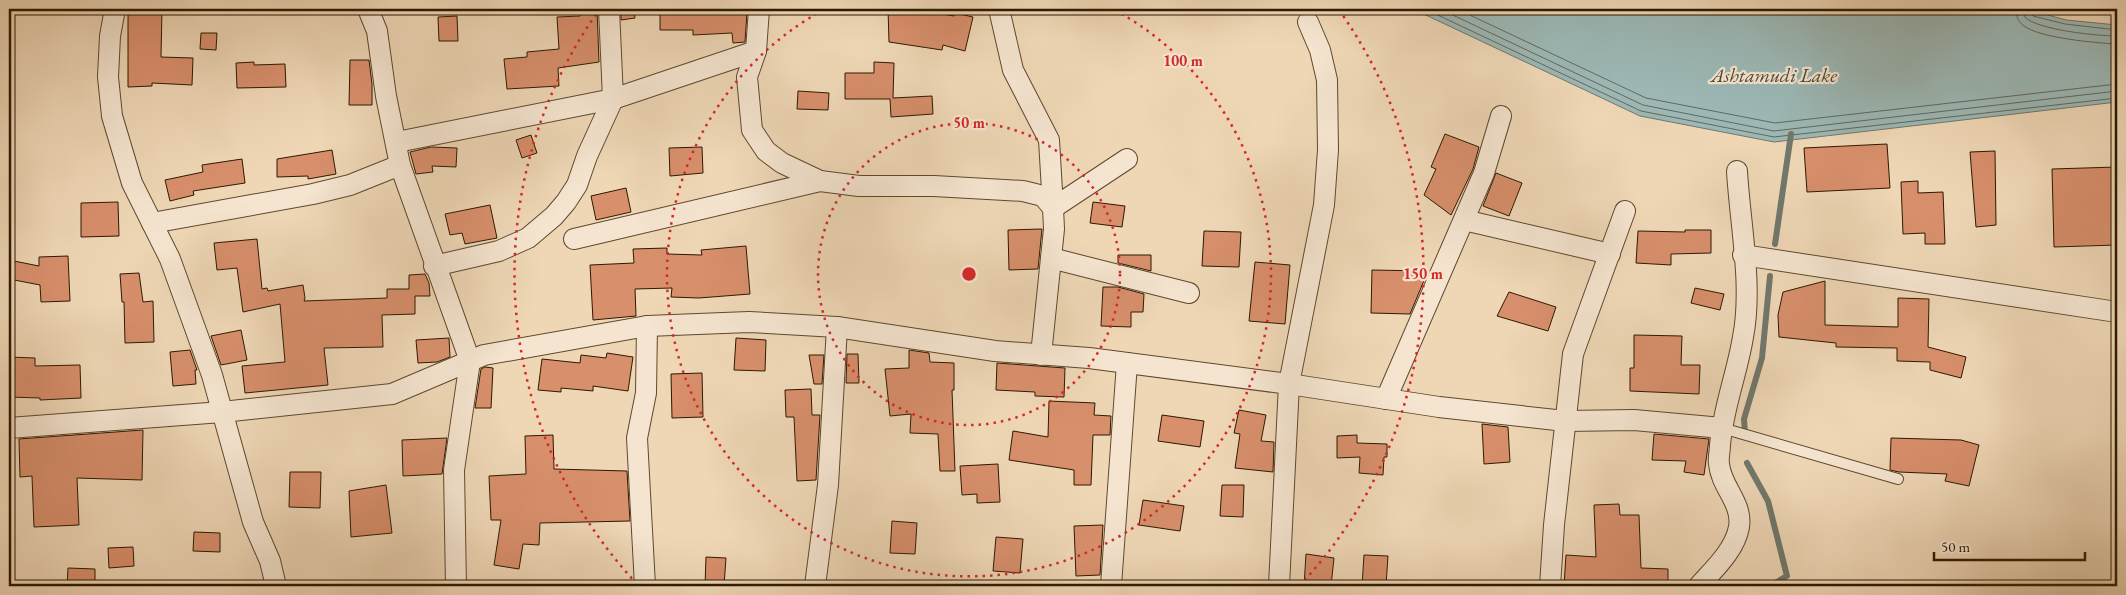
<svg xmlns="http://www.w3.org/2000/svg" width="2126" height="595" font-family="'EB Garamond',serif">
	<rect width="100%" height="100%" fill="#efd7b6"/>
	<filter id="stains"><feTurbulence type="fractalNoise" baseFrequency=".004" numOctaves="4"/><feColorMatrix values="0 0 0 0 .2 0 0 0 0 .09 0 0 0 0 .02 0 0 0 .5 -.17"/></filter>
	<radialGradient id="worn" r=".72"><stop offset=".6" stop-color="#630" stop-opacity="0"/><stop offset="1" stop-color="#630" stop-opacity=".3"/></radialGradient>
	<!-- water -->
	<polygon fill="#9cb8b6" stroke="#70786d" points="1413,9 2026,9 2066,20 2117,25 2117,102 1774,142 1640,116"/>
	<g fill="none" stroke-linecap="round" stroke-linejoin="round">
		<!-- shore -->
		<g stroke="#64685b" stroke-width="1">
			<polyline points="1425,9 1641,111 1774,137 2117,98"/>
			<polyline points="1440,9 1643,105 1774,131 2117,91"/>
			<polyline points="1457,9 1646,98 1775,123 2117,84"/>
			<path d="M2016,9C2016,16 2018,22 2024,26C2040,38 2096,43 2117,44"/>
			<path d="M2023,9L2025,17C2037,30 2098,36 2117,36"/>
			<polyline points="2029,9 2033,16 2065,24 2117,30"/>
		</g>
		<!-- stream -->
		<g stroke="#70786d" stroke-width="6">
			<polyline points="1775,244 1791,134"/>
			<polyline points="1745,433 1744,419 1762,358 1770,276"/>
			<polyline points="1747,463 1768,501 1787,576 1770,586"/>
		</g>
	</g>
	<!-- building -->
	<g fill="#d88f6c" stroke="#2d1900">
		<polygon points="128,9 162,9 161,57 193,58 192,85 152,83 152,86 128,87"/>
		<polygon points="580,9 597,9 599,62 558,68 559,86 507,89 504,59 527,57 527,52 559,49 557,17 580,16"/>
		<polygon points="621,9 634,9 635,18 621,20"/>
		<polygon points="660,9 711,9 711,13 747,12 745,42 733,43 732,33 693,35 693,30 660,30"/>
		<polygon points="888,9 913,9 954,16 955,13 973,17 965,51 943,45 942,50 889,42"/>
		<polygon points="457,16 458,41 439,41 438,17"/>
		<polygon points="201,33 217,33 216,50 200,49"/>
		<polygon points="350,60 369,60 372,84 372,105 349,105"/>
		<polygon points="254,62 254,65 285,64 286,87 237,88 236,63"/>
		<polygon points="874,62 894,63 893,98 932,96 933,114 891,117 890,99 845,99 845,73 874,73"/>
		<polygon points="798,91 829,93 828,110 797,109"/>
		<polygon points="1445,134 1479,147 1473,169 1451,215 1424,195 1436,169 1431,167"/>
		<polygon points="531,135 537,153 522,158 516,140"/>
		<polygon points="1887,144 1890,188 1807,192 1804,148"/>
		<polygon points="431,147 457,148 456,167 432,166 433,172 416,174 410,152"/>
		<polygon points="702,147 703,173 670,176 669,148"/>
		<polygon points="332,150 336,174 308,179 308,176 277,177 277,159"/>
		<polygon points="1995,151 1996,225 1976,227 1970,152"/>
		<polygon points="242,159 245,183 193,191 194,195 170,201 165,180 203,172 202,165"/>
		<polygon points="2117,167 2117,245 2054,247 2052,169"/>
		<polygon points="1496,173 1522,183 1509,216 1483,206"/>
		<polygon points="1918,181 1918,193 1943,192 1945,244 1925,244 1925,233 1903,234 1901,182"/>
		<polygon points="626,188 631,212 596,220 591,196"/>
		<polygon points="118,202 119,236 81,237 81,203"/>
		<polygon points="1093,202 1125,206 1122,227 1090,223"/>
		<polygon points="490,205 497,238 465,244 462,233 450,235 445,214"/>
		<polygon points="1042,229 1038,269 1009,270 1008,230"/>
		<polygon points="1685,230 1711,230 1711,253 1671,254 1671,265 1636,263 1638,231 1685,232"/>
		<polygon points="1204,231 1241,232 1239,267 1202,266"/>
		<polygon points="257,239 262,289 267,288 268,291 303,285 305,298 304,301 387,298 387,289 409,289 409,275 425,274 429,283 430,296 415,296 415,314 382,315 383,347 324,348 328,385 245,393 242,366 285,362 280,304 243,312 237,268 217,270 214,243"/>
		<polygon points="746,246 750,294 699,298 671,297 672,288 635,289 636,316 593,320 590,265 634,263 633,249 667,248 667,254 702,255 701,250"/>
		<polygon points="1118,255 1151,255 1151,271 1118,263"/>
		<polygon points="68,256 70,301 41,302 40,285 9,279 9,260 39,266 39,257"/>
		<polygon points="1255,262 1290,265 1285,324 1249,321"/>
		<polygon points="1372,270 1428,271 1410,314 1371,313"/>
		<polygon points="139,273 143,302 153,301 154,342 125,343 124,302 122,302 120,274"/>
		<polygon points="1825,281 1825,325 1898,327 1898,298 1929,299 1928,347 1966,357 1961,378 1930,370 1930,362 1897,361 1897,348 1836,347 1836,343 1779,337 1778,315 1783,292"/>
		<polygon points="1103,287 1118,287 1144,294 1143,312 1131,312 1131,327 1101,326"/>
		<polygon points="1695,288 1724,294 1720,310 1691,303"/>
		<polygon points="1509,292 1556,307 1548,331 1497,316"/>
		<polygon points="241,330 247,360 221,365 211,336"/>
		<polygon points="1634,335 1682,336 1681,365 1700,365 1699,394 1630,391 1630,368 1634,368"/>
		<polygon points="449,338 450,357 437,362 418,363 416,340"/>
		<polygon points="736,338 766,340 765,371 734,370"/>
		<polygon points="190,350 197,370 195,370 196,384 173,386 170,352"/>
		<polygon points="909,350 929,353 930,362 954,363 954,390 952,390 955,471 940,471 938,434 910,433 911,414 890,416 885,369 909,368"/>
		<polygon points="607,353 633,357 628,391 593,386 593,391 561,388 561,392 538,390 542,359 580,363 581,355 606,358"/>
		<polygon points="847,354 858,354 859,383 846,383"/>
		<polygon points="809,355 824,355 822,384 814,384"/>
		<polygon points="9,357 35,358 35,366 80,365 81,398 40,400 40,398 9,397"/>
		<polygon points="997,363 1065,368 1064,397 1035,396 1035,392 996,390"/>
		<polygon points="485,367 493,368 491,408 475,408 481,369"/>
		<polygon points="702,373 703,417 672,418 671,374"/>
		<polygon points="811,389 812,415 820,415 816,480 797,481 794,417 786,417 785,390"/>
		<polygon points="1049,401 1095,403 1094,415 1111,416 1110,435 1093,435 1091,485 1074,485 1074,470 1009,460 1013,431 1048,437"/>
		<polygon points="1239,410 1266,415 1261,441 1274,442 1273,472 1235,468 1240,434 1234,433"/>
		<polygon points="1162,415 1204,421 1200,447 1158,441"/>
		<polygon points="1482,424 1508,427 1510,462 1484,464"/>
		<polygon points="143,430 142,480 77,478 79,525 34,527 32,476 20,477 19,439"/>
		<polygon points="1654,434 1709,439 1704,475 1684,472 1686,461 1652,460"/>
		<polygon points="553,435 554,469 627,471 630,521 540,523 539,545 523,544 519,569 494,565 501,520 491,520 489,476 526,474 525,436"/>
		<polygon points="1357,435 1357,443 1387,444 1387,457 1384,457 1383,475 1359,473 1360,457 1337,458 1337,436"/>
		<polygon points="447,438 442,474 403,476 402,440"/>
		<polygon points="1891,438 1961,440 1979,445 1969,486 1945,481 1947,474 1899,472 1890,470"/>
		<polygon points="998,464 1000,502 977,503 977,494 962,495 960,466"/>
		<polygon points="290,472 321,472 320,508 289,507"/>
		<polygon points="386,485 392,533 351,537 349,491"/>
		<polygon points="1222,485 1244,485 1243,517 1220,516"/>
		<polygon points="1143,500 1184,506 1180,531 1139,525"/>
		<polygon points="1619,504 1620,515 1639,515 1641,568 1668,569 1668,586 1564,586 1566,555 1596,557 1594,505"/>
		<polygon points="892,521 917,523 915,554 890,553"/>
		<polygon points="1103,525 1100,575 1076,576 1074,526"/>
		<polygon points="194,532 220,533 220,552 193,551"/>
		<polygon points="996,537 1023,539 1020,573 993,571"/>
		<polygon points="133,547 134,566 109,568 108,548"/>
		<polygon points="1306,554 1334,558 1331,586 1304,586"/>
		<polygon points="1364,555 1388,556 1386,586 1362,586"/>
		<polygon points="706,557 726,558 724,586 705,586"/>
		<polygon points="68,568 95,569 95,586 67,586"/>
	</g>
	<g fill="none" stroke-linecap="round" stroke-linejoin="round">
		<!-- lane casing -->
		<g stroke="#5e482e" stroke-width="12">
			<polyline id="lane" points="1722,428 1898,479"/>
		</g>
		<!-- street casing -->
		<g stroke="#5e482e" stroke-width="22">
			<g id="street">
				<polyline points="115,9 110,36 108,77 112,116 132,183 170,259 212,375 253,522 270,561 276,586"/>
				<polyline points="368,9 377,31 386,96 400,165 470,361 454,470 456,586"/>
				<polyline points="759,9 756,51 747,77 752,130 766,151 782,163 820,181 859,186 934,186 1023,191 1043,196 1053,208 1054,229 1041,355"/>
				<polyline points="999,9 1013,70 1049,140 1053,208 1127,159"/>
				<polyline points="397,142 613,99 756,51"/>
				<polyline points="1464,220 1610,254"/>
				<polyline points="152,223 313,194 350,185 400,165"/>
				<polyline points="574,239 820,181"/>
				<polyline points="1743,255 2117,312"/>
				<polyline points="1051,258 1189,293"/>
				<polyline points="434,266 499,251 528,238 554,216 566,202 577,185 587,156 613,99 609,9"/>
				<polyline points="1386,399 1484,173 1501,116"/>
				<polyline points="9,428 222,412 392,394 484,355 647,326 749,322 837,327 995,351 1089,358 1289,384 1439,407 1565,421 1634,420 1722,428"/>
				<polyline points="645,586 637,438 646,393 647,326"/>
				<polyline points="815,586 828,485 837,327"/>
				<polyline points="1111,586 1127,363"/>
				<polyline points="1279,586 1289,384 1324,205 1328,150 1327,80 1320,50 1308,22"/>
				<polyline points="1550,586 1554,525 1573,354 1625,211"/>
				<path d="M1699,586C1714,569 1735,550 1739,527C1743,503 1721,487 1719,464C1718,458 1720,451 1720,445C1723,408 1737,374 1743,337C1753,286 1740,224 1737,171"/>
			</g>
		</g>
		<!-- lane -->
		<use href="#lane" stroke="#f5e5d0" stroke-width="10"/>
		<!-- street -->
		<use href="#street" stroke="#f5e5d0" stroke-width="20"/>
	</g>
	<!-- distance rings -->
	<g fill="none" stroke="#d62828" stroke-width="2.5" stroke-dasharray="2.5 5">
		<circle cx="969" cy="274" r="151"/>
		<path d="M1115 10A302 302 0 1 1 823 10"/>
		<path d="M637 584A454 454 0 0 1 599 10M1339 10A454 454 0 0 1 1301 584"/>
	</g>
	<g text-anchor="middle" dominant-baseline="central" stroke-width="4.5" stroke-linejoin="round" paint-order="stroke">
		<!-- water labels -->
		<g font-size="20" font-style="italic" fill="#4e4937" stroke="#f5e5d0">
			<text x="1774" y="75">Ashtamudi Lake</text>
		</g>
	</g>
	<circle cx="969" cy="274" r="8" fill="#d62828" stroke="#f5e5d0" stroke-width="2.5"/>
	<g font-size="15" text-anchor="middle" font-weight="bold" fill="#d62828" stroke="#f5e5d0" stroke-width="4.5" stroke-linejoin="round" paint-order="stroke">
		<text x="1183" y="66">100 m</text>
		<text x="969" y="128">50 m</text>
		<text x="1423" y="279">150 m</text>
	</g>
	<!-- margin -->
	<rect width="2126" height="595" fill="none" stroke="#efd7b6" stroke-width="30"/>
	<rect x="10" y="10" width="2106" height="575" fill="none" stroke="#2d1900" stroke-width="2.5"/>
	<rect x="15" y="15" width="2096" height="565" fill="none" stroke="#2d1900"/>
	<!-- scale -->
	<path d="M1934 552v8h151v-8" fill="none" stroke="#2d1900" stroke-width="2.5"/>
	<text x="1941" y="552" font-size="15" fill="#2d1900" stroke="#f5e5d0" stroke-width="4" paint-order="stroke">50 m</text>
	<rect width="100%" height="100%" filter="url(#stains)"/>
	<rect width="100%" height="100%" fill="url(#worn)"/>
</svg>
